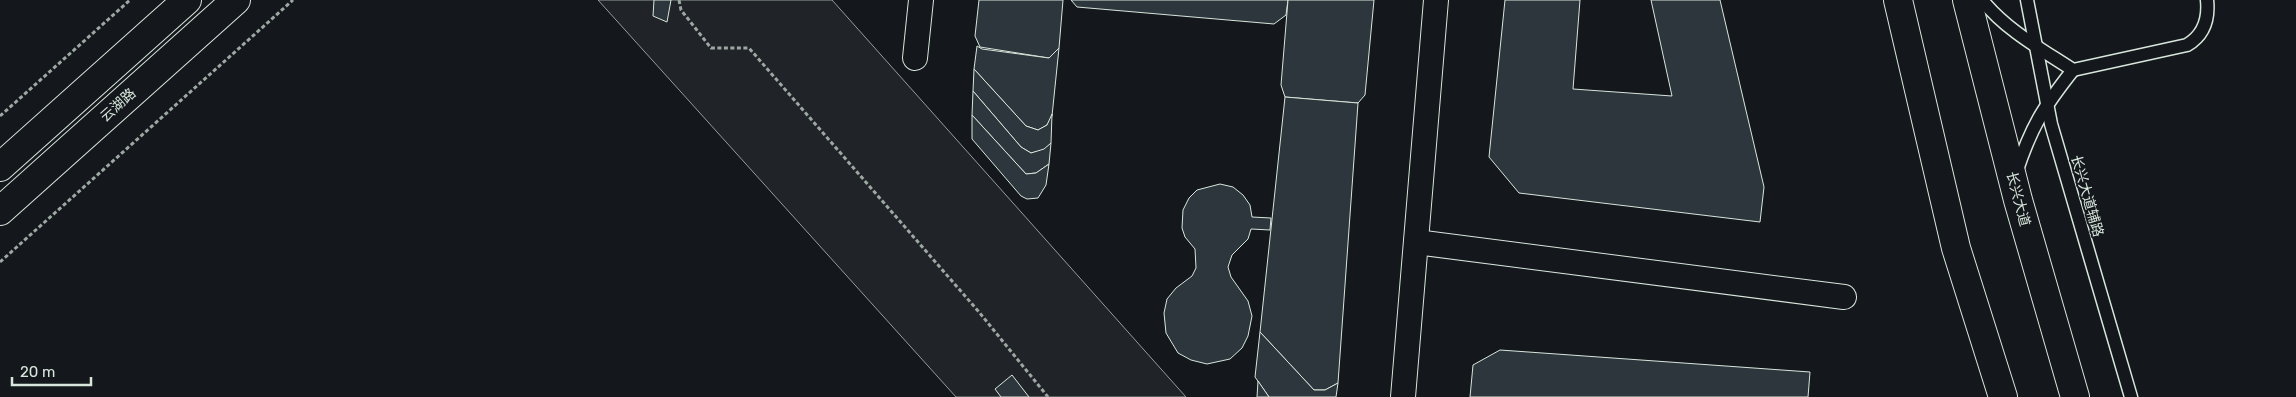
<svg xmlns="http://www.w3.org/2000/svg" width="2296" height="397" font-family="Rubik,'Noto Sans SC',sans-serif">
	<rect width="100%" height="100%" fill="#14181c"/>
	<!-- green -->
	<polygon fill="#202428" stroke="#939e99" points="598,0 832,0 1186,397 956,397"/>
	<!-- building -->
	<g fill="#2c363c" stroke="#d8e6dc">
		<polygon points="654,0 671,0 667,22 653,16"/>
		<polygon points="979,0 1063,0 1059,48 1049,58 980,47 975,36"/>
		<polygon points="1071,0 1288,0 1286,15 1274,24 1077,7"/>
		<polygon points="1288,0 1374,0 1365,95 1358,103 1285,97 1281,85"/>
		<polygon points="1505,0 1580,0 1573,89 1672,96 1651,0 1720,0 1764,187 1760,222 1519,193 1489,157"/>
		<polygon points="977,46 982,49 1049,58 1059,48 1052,116 1047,125 1038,130 1026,126 974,69"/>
		<polygon points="974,69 1026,126 1038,130 1047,125 1052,114 1051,143 1044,150 1031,153 1021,147 973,91"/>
		<polygon points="973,91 1021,147 1031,153 1044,149 1051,143 1049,164 1036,173 1026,174 972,115"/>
		<polygon points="1285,97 1358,103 1338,383 1325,390 1314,390 1260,332"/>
		<polygon points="972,115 1026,174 1036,173 1049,164 1046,185 1038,198 1027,199 1021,196 972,139"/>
		<polygon points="1220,184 1233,187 1243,195 1250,205 1252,217 1271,218 1270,230 1251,229 1248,239 1232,255 1228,267 1231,277 1248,301 1252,316 1248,336 1242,348 1230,359 1207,364 1191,360 1178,353 1166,333 1164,313 1167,299 1176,288 1192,276 1196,268 1195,249 1185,237 1182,228 1183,210 1189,198 1197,190"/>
		<polygon points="1260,332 1314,390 1325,390 1338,383 1336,397 1269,397 1255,377"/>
		<polygon points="1500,350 1810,372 1808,397 1470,397 1473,365"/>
		<polygon points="1012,375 1029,397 1001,397 995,389"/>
		<polygon points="1258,381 1269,397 1257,397"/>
	</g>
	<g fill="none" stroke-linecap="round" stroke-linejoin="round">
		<!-- lane casing -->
		<g stroke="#d8e6dc" stroke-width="15">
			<g id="lane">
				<path d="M1982,0C2006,30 2041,49 2073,70L2187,45C2204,35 2209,19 2207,0"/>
				<polyline points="2027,0 2051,124 2131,397"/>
				<path d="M2016,173C2031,127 2043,108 2073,70"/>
			</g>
		</g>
		<!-- street casing -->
		<g stroke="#d8e6dc" stroke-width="26">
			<g id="street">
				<polyline points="915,58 921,0"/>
				<polyline points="1416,242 1844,297"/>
				<polyline points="1403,397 1436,0"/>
			</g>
		</g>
		<!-- secondary casing -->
		<g stroke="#d8e6dc" stroke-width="30">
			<g id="secondary">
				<polyline points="0,167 187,0"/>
				<polyline points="0,211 236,0"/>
			</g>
		</g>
		<!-- primary casing -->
		<g stroke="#d8e6dc" stroke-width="30">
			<g id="primary">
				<polyline points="1898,0 1956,248 2003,397"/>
				<polyline points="1967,0 2018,200 2075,397"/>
			</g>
		</g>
		<!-- path -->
		<g stroke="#9da8a2" stroke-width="3" stroke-dasharray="4 2.5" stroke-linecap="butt">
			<polyline points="679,0 681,10 711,48 749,48 979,312 1048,397"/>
			<polyline points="0,116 130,0"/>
			<polyline points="0,262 293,0"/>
		</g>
		<!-- lane -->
		<use href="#lane" stroke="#14181c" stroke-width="12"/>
		<!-- street -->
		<use href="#street" stroke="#14181c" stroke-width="24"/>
		<!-- secondary -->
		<use href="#secondary" stroke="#14181c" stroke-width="28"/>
		<!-- primary -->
		<use href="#primary" stroke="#14181c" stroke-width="28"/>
	</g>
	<g text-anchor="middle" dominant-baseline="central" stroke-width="4" stroke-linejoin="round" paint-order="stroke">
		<!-- street labels -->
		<g font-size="14" fill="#d8e6dc" stroke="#14181c">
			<text transform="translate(118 105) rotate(-42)">云湖路</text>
			<text transform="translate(2087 196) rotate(74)">长兴大道辅路</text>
			<text transform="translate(2018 199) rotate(75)">长兴大道</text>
		</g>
	</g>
	<!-- scale -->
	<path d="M12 377v8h79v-8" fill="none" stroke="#d8e6dc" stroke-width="2.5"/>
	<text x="20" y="377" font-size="15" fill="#d8e6dc" stroke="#14181c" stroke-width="4" paint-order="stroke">20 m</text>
</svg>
